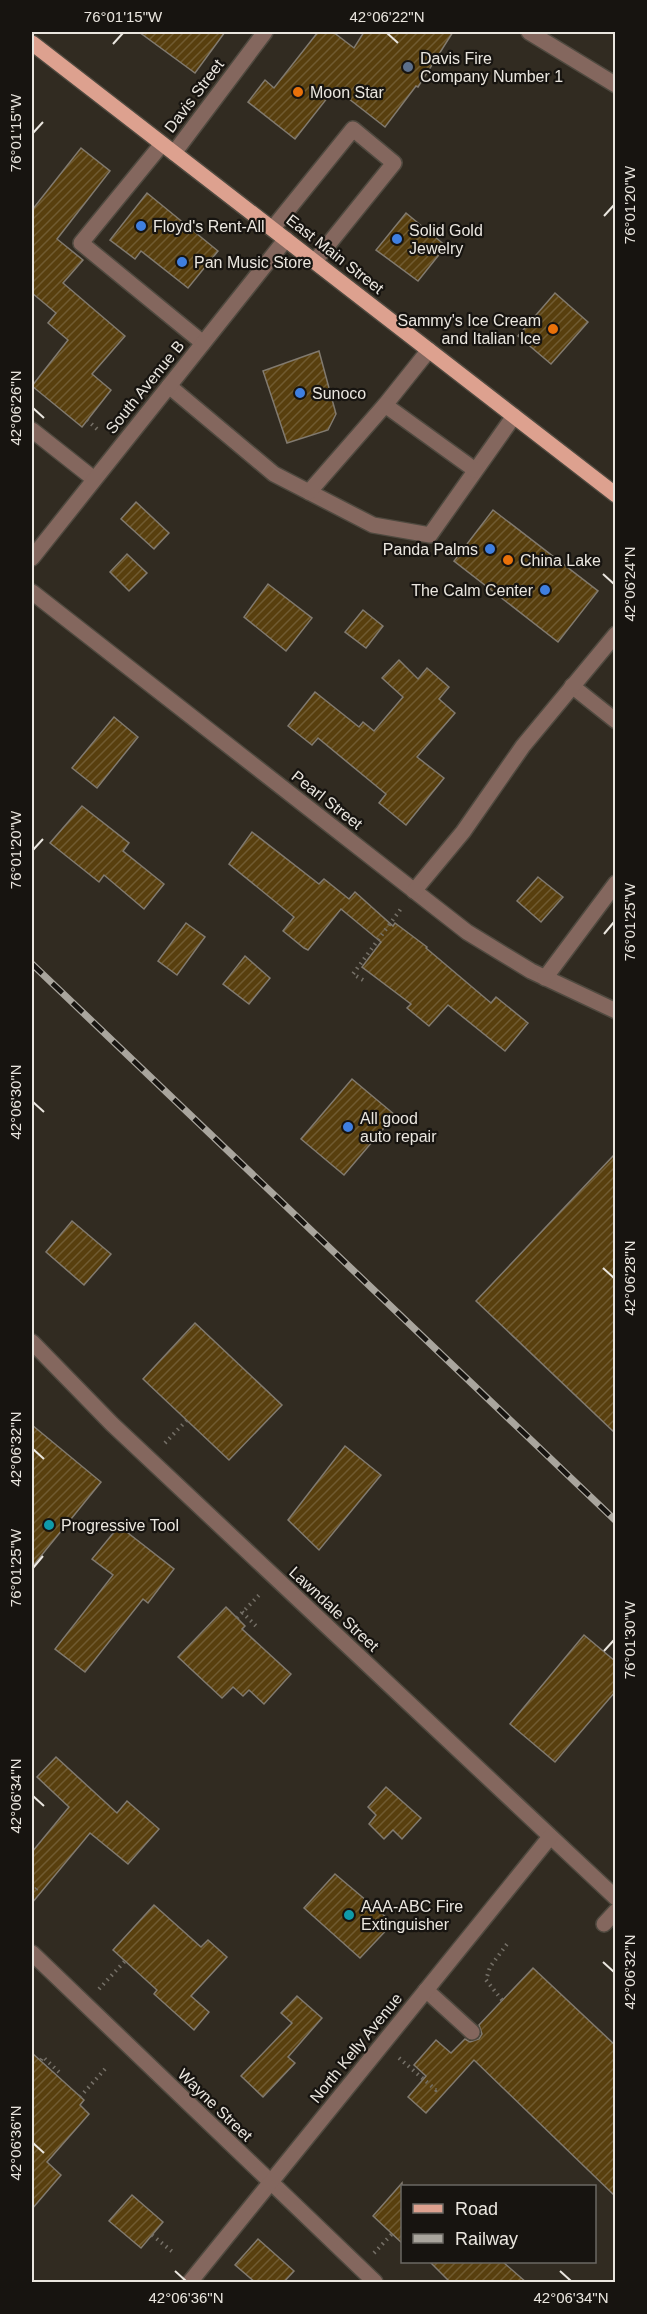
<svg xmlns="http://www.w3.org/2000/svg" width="647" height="2314" font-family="Helvetica,sans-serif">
	<defs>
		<pattern id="building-hatch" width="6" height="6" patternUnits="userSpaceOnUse" patternTransform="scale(1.5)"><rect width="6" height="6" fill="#583f0e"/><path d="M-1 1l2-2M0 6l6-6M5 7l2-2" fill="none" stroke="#705b31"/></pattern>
	</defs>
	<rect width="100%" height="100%" fill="#312b21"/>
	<!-- building -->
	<g fill="url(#building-hatch)" stroke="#817a6f" stroke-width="1.5">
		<polygon points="139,32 225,32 195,73"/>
		<polygon points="318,32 333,32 354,48 364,32 453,32 418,87 416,86 385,127 335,88 295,139 248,102 265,80 274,88"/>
		<polygon points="81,148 110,171 57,239 83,260 63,283 125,336 92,374 111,390 82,427 32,386 68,340 48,323 56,313 32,293 32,210"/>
		<polygon points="147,193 218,251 188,288 141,251 135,259 110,240"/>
		<polygon points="406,213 446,246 418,281 376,250"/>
		<polygon points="555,293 588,322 551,364 518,336"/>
		<polygon points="319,351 336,414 328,430 287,443 263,371"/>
		<polygon points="136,502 169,533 154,549 121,519"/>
		<polygon points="493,510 598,591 558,642 454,561"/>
		<polygon points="127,554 147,573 129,591 110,572"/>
		<polygon points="268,584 312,618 286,651 244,617"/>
		<polygon points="363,610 383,626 366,648 345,632"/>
		<polygon points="399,660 418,679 427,668 449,687 439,699 455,713 417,757 444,778 406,825 379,803 386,794 318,738 312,745 288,726 315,692 359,727 363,722 374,731 403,697 382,678"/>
		<polygon points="114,717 138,737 97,788 72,768"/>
		<polygon points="82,806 129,843 123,851 164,884 144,909 104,875 99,882 50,843"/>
		<polygon points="252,832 319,884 324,879 349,899 355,892 393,926 395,923 427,947 426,948 491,1003 496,997 528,1023 505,1051 448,1005 429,1026 407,1008 411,1004 362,967 381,942 341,909 308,950 304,948 283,931 294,917 229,864"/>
		<polygon points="538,877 563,897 541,922 517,901"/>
		<polygon points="186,923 205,937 177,975 158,961"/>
		<polygon points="245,956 270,978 249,1004 223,984"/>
		<polygon points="352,1079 395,1115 344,1175 301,1139"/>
		<polygon points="615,1154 615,1433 476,1301"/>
		<polygon points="72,1221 111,1254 84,1285 46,1252"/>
		<polygon points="195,1323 282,1405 229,1460 143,1379"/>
		<polygon points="32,1425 101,1482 32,1567"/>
		<polygon points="345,1446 381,1475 319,1550 288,1520"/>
		<polygon points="119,1526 174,1569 148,1603 143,1599 85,1672 55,1649 113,1575 92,1559"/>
		<polygon points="226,1607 245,1626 242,1629 291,1674 264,1704 249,1690 243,1696 233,1687 222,1698 178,1657"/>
		<polygon points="584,1635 615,1661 615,1692 555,1762 510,1724"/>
		<polygon points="56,1757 117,1813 127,1801 159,1829 128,1864 90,1833 32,1903 32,1852 69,1807 37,1777"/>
		<polygon points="386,1787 421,1818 402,1839 393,1830 384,1839 369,1824 376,1815 368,1807"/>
		<polygon points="335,1874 393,1923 360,1958 304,1908"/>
		<polygon points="154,1905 201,1947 208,1940 227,1957 191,1996 209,2012 194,2030 154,1994 157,1990 113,1950"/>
		<polygon points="533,1968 615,2045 615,2196 474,2060 426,2113 408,2097 426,2076 414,2065 436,2040 451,2053 465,2039 470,2042 479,2039 482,2034 479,2025"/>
		<polygon points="297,1996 322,2018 288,2057 295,2063 263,2097 241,2076 292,2023 281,2013"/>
		<polygon points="32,2053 84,2100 80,2105 89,2114 47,2162 61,2175 32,2209"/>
		<polygon points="402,2183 402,2243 373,2216"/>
		<polygon points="132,2195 163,2222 141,2248 109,2221"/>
		<polygon points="258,2239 294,2271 283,2283 256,2283 235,2265"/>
		<polygon points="430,2262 503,2262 527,2283 451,2283"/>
	</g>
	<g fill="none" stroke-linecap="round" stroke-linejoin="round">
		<!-- minor casing -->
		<g stroke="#4f493f" stroke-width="18">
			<g id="minor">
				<polyline points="529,32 616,85"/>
				<polyline points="162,144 81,243 203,343"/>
				<polyline points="174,153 265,32"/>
				<polyline points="273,228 353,129 394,163 315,261"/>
				<polyline points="169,386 274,474 373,525 430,535 514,416"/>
				<polyline points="385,405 429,350"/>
				<polyline points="32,430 94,479"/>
				<polyline points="309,492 385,405 475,470"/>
				<polyline points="32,558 286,239"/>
				<polyline points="32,592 467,932 531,971 616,1011"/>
				<polyline points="572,686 616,721"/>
				<polyline points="414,891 463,832 523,746 616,634"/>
				<polyline points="545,978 616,883"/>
				<polyline points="32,1342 112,1424 616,1898"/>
				<polyline points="604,1924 616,1911"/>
				<polyline points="32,1953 375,2282"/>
				<polyline points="426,1990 472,2032"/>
				<polyline points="190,2282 550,1837"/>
			</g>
		</g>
		<!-- major casing -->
		<g stroke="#4f493f" stroke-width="18">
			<polyline id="major" points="32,43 616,495"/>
		</g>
		<!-- path -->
		<g stroke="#757067" stroke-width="4" stroke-dasharray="1.5 4.5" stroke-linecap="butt">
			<polyline points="87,420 98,430"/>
			<polyline points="363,980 353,974 403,906"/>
			<polyline points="165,1443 187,1420"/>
			<polyline points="242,1612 256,1626"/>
			<polyline points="237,1618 261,1593"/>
			<polyline points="32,1894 37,1888"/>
			<polyline points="99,1989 125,1961"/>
			<polyline points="502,2000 486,1980 490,1967 507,1944"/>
			<polyline points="399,2058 436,2090 439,2088"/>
			<polyline points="41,2060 43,2057 59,2072"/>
			<polyline points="80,2097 105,2069"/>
			<polyline points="152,2235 174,2253"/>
			<polyline points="374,2253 392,2234"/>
		</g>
		<!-- minor -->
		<use href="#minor" stroke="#84675e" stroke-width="15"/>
		<!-- major -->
		<use href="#major" stroke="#dda18f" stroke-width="15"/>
		<!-- rail casing -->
		<g stroke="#a9a59d" stroke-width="7">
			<polyline id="rail" points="32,964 616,1521"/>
		</g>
		<!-- rail -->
		<use href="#rail" stroke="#171410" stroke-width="4.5" stroke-dasharray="14" stroke-linecap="butt"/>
	</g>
	<!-- ticks -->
	<path fill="none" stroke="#eae6df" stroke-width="2" d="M387,33L398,43M113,44L123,33M33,133L43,122M604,216L614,205M33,408L44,418M603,574L614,584M33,850L43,839M604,934L614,922M33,1102L44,1112M603,1268L614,1278M33,1449L44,1459M33,1568L43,1556M604,1651L614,1640M33,1796L44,1806M603,1962L614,1972M33,2143L44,2153M175,2271L186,2281M560,2271L571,2281"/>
	<!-- markers -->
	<circle fill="#5c6f8a" stroke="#171410" stroke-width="2" cx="408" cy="67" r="6"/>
	<g fill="#e8710a" stroke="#171410" stroke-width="2">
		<circle cx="298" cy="92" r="6"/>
		<circle cx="553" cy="329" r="6"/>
		<circle cx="508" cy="560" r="6"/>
	</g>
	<g fill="#3f7fe0" stroke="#171410" stroke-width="2">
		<circle cx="141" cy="226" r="6"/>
		<circle cx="397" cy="239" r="6"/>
		<circle cx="182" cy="262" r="6"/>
		<circle cx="300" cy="393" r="6"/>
		<circle cx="490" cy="549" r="6"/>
		<circle cx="545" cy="590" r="6"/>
		<circle cx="348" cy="1127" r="6"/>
	</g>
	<g fill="#0f9aa8" stroke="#171410" stroke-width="2">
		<circle cx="49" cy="1525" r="6"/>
		<circle cx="349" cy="1915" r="6"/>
	</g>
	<g text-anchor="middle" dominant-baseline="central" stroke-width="4.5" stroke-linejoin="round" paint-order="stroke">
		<!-- poi labels -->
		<g font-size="16" fill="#eae6df" stroke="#171410" text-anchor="start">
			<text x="420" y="58">Davis Fire<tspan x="420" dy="18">Company Number 1</tspan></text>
			<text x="310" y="92">Moon Star</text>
			<text x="153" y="226">Floyd's Rent-All</text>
			<text x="409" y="230">Solid Gold<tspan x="409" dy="18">Jewelry</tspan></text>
			<text x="194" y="262">Pan Music Store</text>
			<text x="541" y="320" text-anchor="end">Sammy's Ice Cream<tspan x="541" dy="18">and Italian Ice</tspan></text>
			<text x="312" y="393">Sunoco</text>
			<text x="478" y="549" text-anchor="end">Panda Palms</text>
			<text x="520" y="560">China Lake</text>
			<text x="533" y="590" text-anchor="end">The Calm Center</text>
			<text x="360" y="1118">All good<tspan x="360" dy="18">auto repair</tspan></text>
			<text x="61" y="1525">Progressive Tool</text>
			<text x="361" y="1906">AAA-ABC Fire<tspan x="361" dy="18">Extinguisher</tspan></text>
		</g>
		<!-- street labels -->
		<g font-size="16" fill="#eae6df" stroke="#171410">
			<text transform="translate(194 96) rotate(-53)">Davis Street</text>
			<text transform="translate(335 254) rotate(38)">East Main Street</text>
			<text transform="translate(145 387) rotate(-51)">South Avenue B</text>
			<text transform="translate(327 800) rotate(38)">Pearl Street</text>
			<text transform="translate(334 1609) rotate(43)">Lawndale Street</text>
			<text transform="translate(356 2048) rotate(-51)">North Kelly Avenue</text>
			<text transform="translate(215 2105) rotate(44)">Wayne Street</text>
		</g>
	</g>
	<!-- border -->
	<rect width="647" height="2314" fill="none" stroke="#171410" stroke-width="66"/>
	<!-- legend -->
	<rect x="401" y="2185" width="195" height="78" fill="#171410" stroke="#6b6863" stroke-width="1.5"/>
	<rect x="413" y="2204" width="30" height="9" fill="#dda18f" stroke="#6b6863" stroke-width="1.5"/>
	<text x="455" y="2215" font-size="18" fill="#eae6df">Road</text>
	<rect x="413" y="2234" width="30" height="9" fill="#a9a59d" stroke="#6b6863" stroke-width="1.5"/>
	<text x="455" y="2245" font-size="18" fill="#eae6df">Railway</text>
	<rect x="33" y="33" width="581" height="2248" fill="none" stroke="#eae6df" stroke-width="2"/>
	<g font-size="15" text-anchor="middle" fill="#eae6df">
		<text x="123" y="22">76°01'15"W</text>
		<text x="387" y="22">42°06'22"N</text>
		<text transform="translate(16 133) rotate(-90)" y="5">76°01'15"W</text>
		<text transform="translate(630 205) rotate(-90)" y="5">76°01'20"W</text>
		<text transform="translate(16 408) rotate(-90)" y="5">42°06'26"N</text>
		<text transform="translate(630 584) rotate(-90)" y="5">42°06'24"N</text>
		<text transform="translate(16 850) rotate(-90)" y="5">76°01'20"W</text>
		<text transform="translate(630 922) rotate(-90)" y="5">76°01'25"W</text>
		<text transform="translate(16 1102) rotate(-90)" y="5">42°06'30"N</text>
		<text transform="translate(630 1278) rotate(-90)" y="5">42°06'28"N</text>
		<text transform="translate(16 1449) rotate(-90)" y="5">42°06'32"N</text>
		<text transform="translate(16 1568) rotate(-90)" y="5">76°01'25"W</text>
		<text transform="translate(630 1640) rotate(-90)" y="5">76°01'30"W</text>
		<text transform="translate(16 1796) rotate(-90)" y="5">42°06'34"N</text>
		<text transform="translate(630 1972) rotate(-90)" y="5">42°06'32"N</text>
		<text transform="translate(16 2143) rotate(-90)" y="5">42°06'36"N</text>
		<text x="186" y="2303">42°06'36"N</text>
		<text x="571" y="2303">42°06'34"N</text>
	</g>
</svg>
